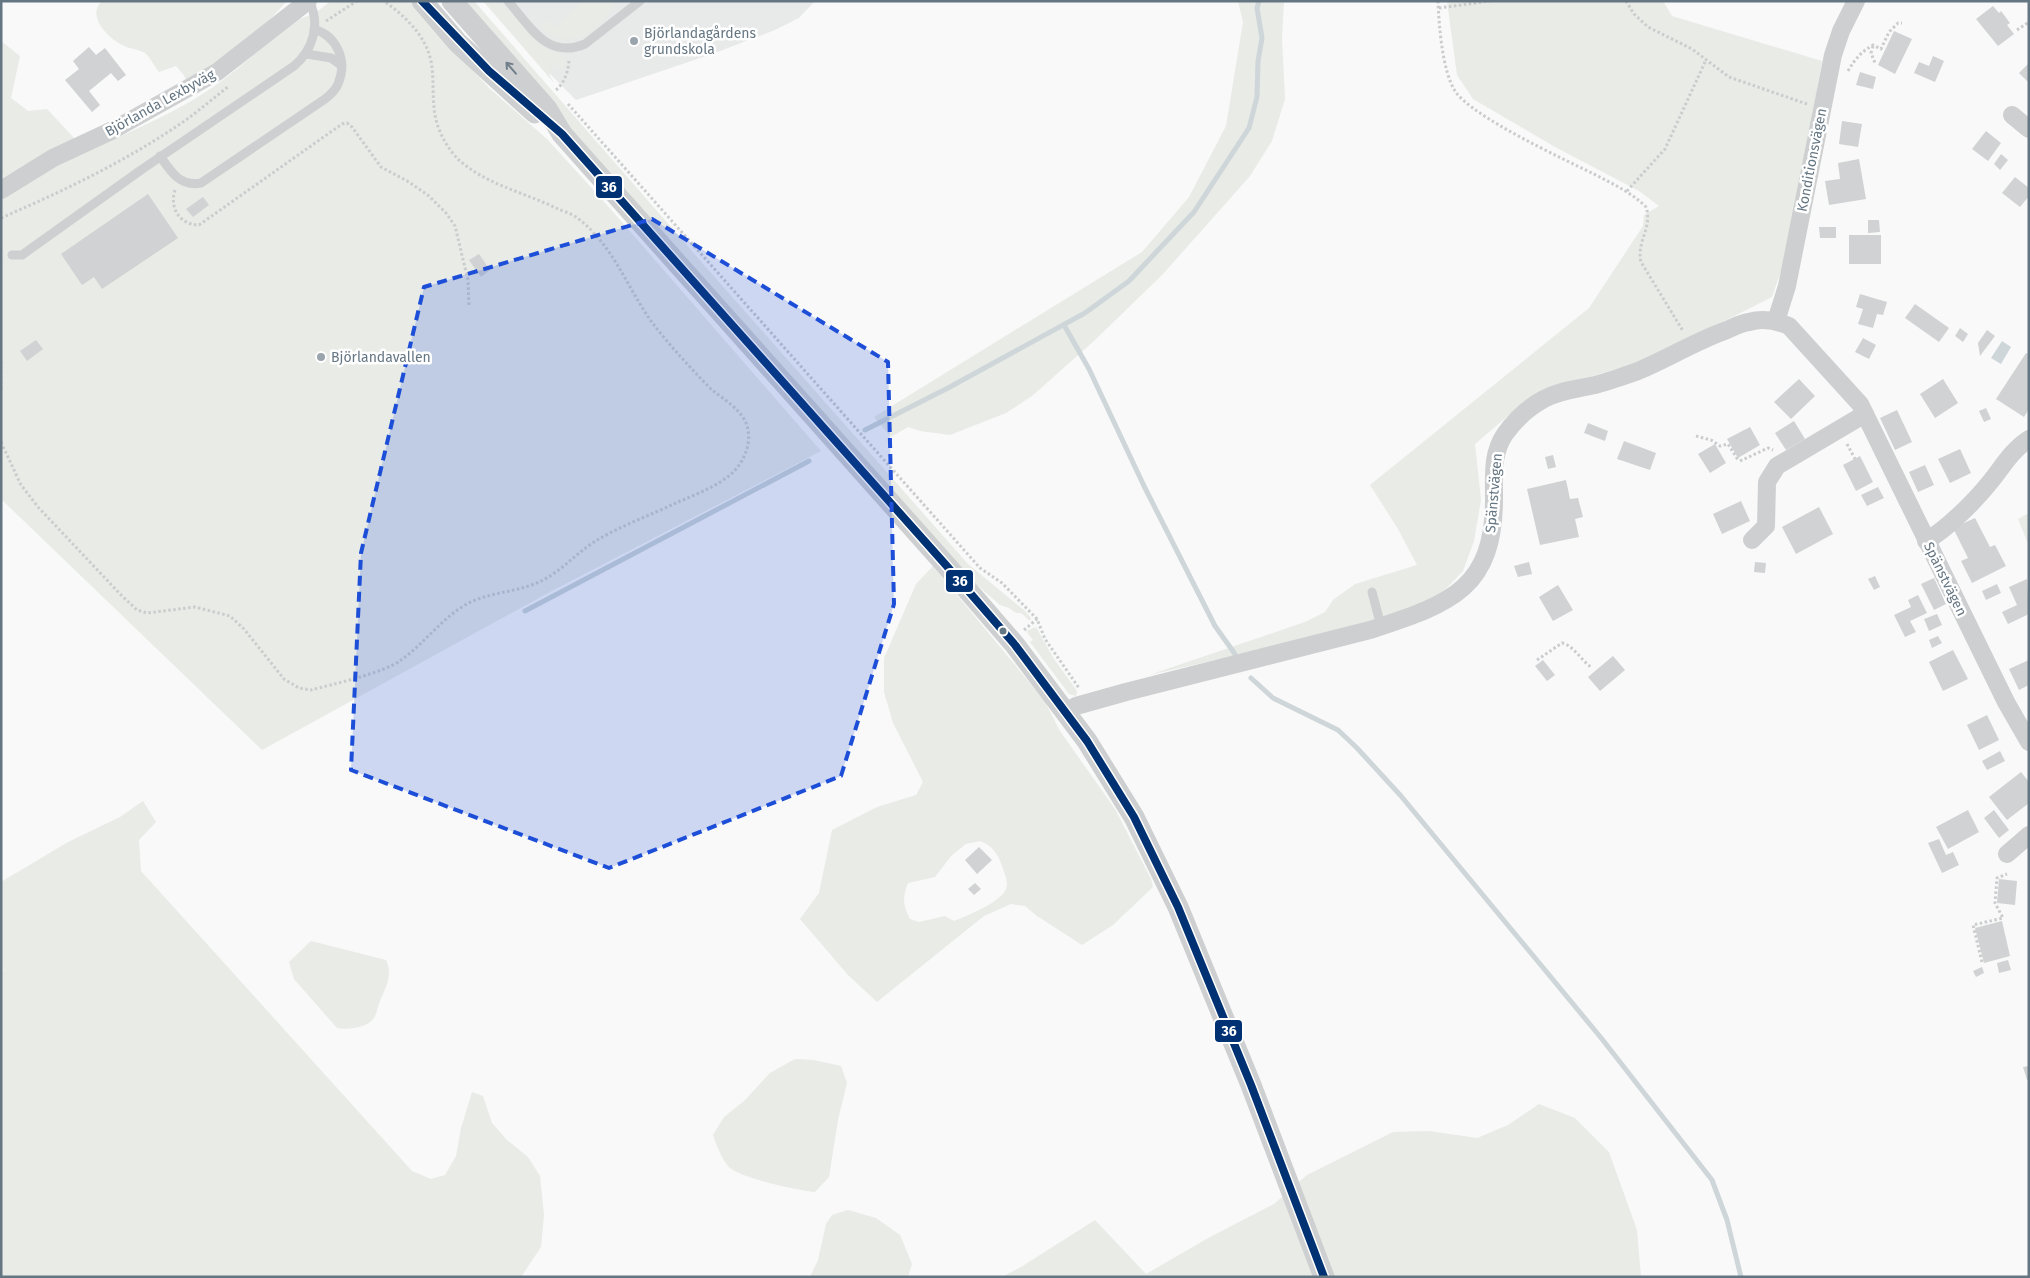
<svg xmlns="http://www.w3.org/2000/svg" width="2030" height="1278" font-family="'Fira Sans',sans-serif">
	<rect width="100%" height="100%" fill="#f9f9f9"/>
	<!-- built -->
	<polygon fill="#e8e9e9" points="487,1 815,1 799,18 775,30 715,53 576,100 554,78"/>
	<!-- green -->
	<g fill="#e8ebe6" fill-rule="evenodd">
		<path d="M102,1H287L264,26L188,83L183,74L176,66L159,72C155,67 150,57 145,53C138,49 129,49 122,45C108,38 86,16 102,1Z"/>
		<path d="M331,1H410L489,88L548,140L607,205L821,451L548,593L262,750L1,499V200C61,156 133,136 196,98C230,78 259,50 288,24L296,20L314,14Z"/>
		<polygon points="464,1 474,1 718,281 968,564 1025,611 1031,618 1030,621 1021,613 1016,613 1009,608 1000,605 968,577 564,123"/>
		<polygon points="483,1 500,1 535,39 549,50 565,56 564,71 560,67 553,67 550,71 550,76 554,83"/>
		<path d="M583,1H614C610,18 589,37 571,39C560,41 550,35 542,27L543,23L547,18L555,27Z"/>
		<polygon points="1238,1 1284,1 1282,39 1285,99 1272,141 1250,176 1163,274 1095,340 1032,396 1006,413 950,435 920,431 908,427 891,437 874,417 1142,252 1189,197 1226,126 1243,22"/>
		<polygon points="1447,1 1663,1 1672,16 1822,61 1808,142 1781,271 1772,297 1647,360 1565,384 1516,409 1475,444 1481,500 1474,541 1463,571 1440,595 1405,610 1326,635 1149,675 1305,622 1325,612 1333,600 1355,584 1417,565 1398,529 1370,485 1589,308 1643,226 1644,215 1659,206 1639,191 1555,147 1473,99 1457,75"/>
		<polygon points="1,41 20,56 11,98 28,111 47,109 75,139 33,160 1,179"/>
		<polygon points="2029,513 2029,546 2018,519"/>
		<path d="M933,566L1044,700L1060,731L1115,809L1151,879L1153,887L1113,925L1082,945L1037,916L1025,906L1011,904L984,916L877,1002L848,975L800,919L819,893L832,830L877,807L916,795L923,782L893,723L884,692V658L916,584ZM980,841C993,846 998,854 1002,866C1004,873 1009,881 1006,889C1001,902 967,916 954,921L945,916L919,922L910,919C903,906 902,898 908,883L935,877L952,855L966,844Z"/>
		<polygon points="1036,627 1054,659 1077,691 1076,696 1069,694 1030,642 1033,640 1026,631"/>
		<polygon points="143,801 156,822 139,840 141,871 412,1171 431,1179 445,1175 456,1156 461,1128 472,1092 483,1096 492,1123 507,1140 528,1157 540,1176 544,1215 541,1247 521,1277 1,1277 1,969 6,972 1,968 1,882 68,842 120,817"/>
		<path d="M311,941L386,960C393,976 386,986 380,1001C377,1008 377,1017 370,1022C363,1028 346,1030 337,1028L294,979L289,962Z"/>
		<path d="M795,1059L814,1060L841,1066L847,1083L838,1120L829,1177L815,1192C798,1190 739,1178 729,1167C721,1158 717,1146 713,1135L724,1117L744,1101L770,1073Z"/>
		<polygon points="1539,1104 1575,1118 1609,1152 1637,1230 1641,1277 1002,1277 1021,1267 1095,1220 1146,1274 1210,1237 1274,1204 1307,1175 1393,1132 1429,1131 1477,1138 1508,1125"/>
		<polygon points="848,1210 876,1218 900,1235 912,1264 908,1277 810,1277 818,1260 826,1224 832,1215"/>
	</g>
	<!-- water -->
	<polygon fill="#ced6d9" points="2002,341 2011,347 2001,364 1991,358"/>
	<g fill="none" stroke-linecap="round" stroke-linejoin="round">
		<!-- stream -->
		<g stroke="#ced6d9" stroke-width="5">
			<polyline points="1064,325 1089,369 1144,486 1215,626 1235,654"/>
			<polyline points="865,430 948,388 1085,313 1129,281 1194,212 1249,128 1257,97 1258,61 1262,38 1257,8 1259,1"/>
			<polyline points="525,611 809,461"/>
			<polyline points="1251,678 1273,698 1338,730 1357,748 1401,796 1602,1039 1712,1180 1727,1220 1741,1277"/>
		</g>
	</g>
	<!-- building -->
	<g fill="#d0d2d3">
		<polygon points="1993,6 1999,13 2001,11 2010,23 2007,25 2014,34 1998,46 1976,19"/>
		<polygon points="1894,31 1912,39 1895,74 1878,65"/>
		<polygon points="89,47 96,55 105,48 126,75 118,81 111,73 89,91 100,105 92,112 65,80 79,69 73,61"/>
		<polygon points="1933,56 1944,61 1935,82 1914,73 1919,62 1929,66"/>
		<polygon points="2029,63 2029,83 2019,73"/>
		<polygon points="1860,72 1876,77 1873,89 1856,85"/>
		<polygon points="1842,121 1862,124 1858,147 1839,144"/>
		<polygon points="1986,131 2001,143 1988,161 1972,149"/>
		<polygon points="2001,154 2008,160 2000,170 1994,164"/>
		<polygon points="1859,159 1866,199 1829,205 1825,181 1840,179 1838,163"/>
		<polygon points="2015,177 2029,188 2029,196 2020,207 2002,193"/>
		<polygon points="148,194 178,238 102,289 94,277 82,285 61,254"/>
		<polygon points="203,197 209,205 193,217 186,209"/>
		<polygon points="1868,220 1879,220 1880,232 1868,233"/>
		<polygon points="1819,227 1836,227 1836,238 1820,238"/>
		<rect x="1849" y="235" width="32" height="29"/>
		<polygon points="479,254 490,270 481,277 469,260"/>
		<polygon points="1860,294 1887,302 1883,315 1877,314 1873,328 1858,324 1863,309 1856,307"/>
		<polygon points="1915,304 1949,328 1939,342 1905,318"/>
		<polygon points="1960,328 1968,334 1963,342 1955,336"/>
		<polygon points="1987,330 1995,336 1980,356 1978,343"/>
		<polygon points="1863,338 1876,345 1869,359 1855,352"/>
		<polygon points="36,340 43,349 27,361 20,351"/>
		<polygon points="2026,353 2029,354 2029,409 2024,417 1996,399"/>
		<polygon points="1799,379 1815,396 1791,419 1774,402"/>
		<polygon points="1943,379 1958,403 1935,418 1920,394"/>
		<polygon points="1986,408 1991,419 1984,422 1979,411"/>
		<polygon points="1897,410 1912,442 1895,450 1880,418"/>
		<polygon points="1794,421 1805,439 1786,450 1775,433"/>
		<polygon points="1588,423 1608,431 1605,441 1584,433"/>
		<polygon points="1750,427 1760,445 1738,458 1727,439"/>
		<polygon points="1624,441 1656,453 1650,470 1617,459"/>
		<polygon points="1715,444 1726,463 1710,473 1698,454"/>
		<polygon points="1960,449 1971,473 1950,483 1938,459"/>
		<polygon points="1553,455 1556,467 1548,469 1545,457"/>
		<polygon points="1860,456 1873,482 1856,491 1843,465"/>
		<polygon points="1925,465 1934,485 1918,492 1909,472"/>
		<polygon points="1566,480 1570,499 1578,498 1583,517 1575,519 1579,537 1540,545 1527,489"/>
		<polygon points="1878,487 1884,498 1867,506 1861,495"/>
		<polygon points="1741,501 1750,521 1722,534 1713,514"/>
		<polygon points="1819,507 1833,534 1796,554 1782,527"/>
		<polygon points="1975,518 1990,547 1995,545 2006,566 1972,583 1961,561 1968,558 1953,528"/>
		<polygon points="1529,562 1532,574 1518,577 1514,566"/>
		<polygon points="1755,562 1766,563 1765,573 1754,572"/>
		<polygon points="1875,576 1880,587 1874,590 1868,579"/>
		<polygon points="1934,578 1946,604 1934,610 1921,584"/>
		<polygon points="2027,579 2029,614 2008,624 2002,612 2017,605 2009,587"/>
		<polygon points="1997,584 2001,593 1986,600 1982,591"/>
		<polygon points="1558,585 1573,610 1553,621 1539,597"/>
		<polygon points="1918,595 1927,613 1910,621 1916,632 1905,637 1894,615 1911,607 1908,600"/>
		<polygon points="1937,614 1942,625 1929,631 1924,619"/>
		<polygon points="1938,636 1942,643 1932,648 1929,640"/>
		<polygon points="1953,650 1968,679 1943,691 1929,662"/>
		<polygon points="1613,656 1625,670 1600,691 1588,677"/>
		<polygon points="1543,660 1555,675 1547,681 1535,666"/>
		<polygon points="2029,660 2029,685 2019,690 2009,669"/>
		<polygon points="1987,715 1999,740 1979,750 1967,725"/>
		<polygon points="2000,751 2005,761 1987,770 1982,761"/>
		<polygon points="2021,772 2029,782 2029,803 2007,820 1989,797"/>
		<polygon points="1968,810 1979,832 1948,849 1936,827"/>
		<polygon points="1994,810 2009,830 1999,838 1984,818"/>
		<polygon points="1939,839 1946,855 1953,852 1959,865 1942,873 1928,843"/>
		<polygon points="979,847 992,860 977,874 965,860"/>
		<polygon points="1999,879 2017,881 2015,905 1997,903"/>
		<polygon points="975,883 981,889 974,895 968,889"/>
		<polygon points="2002,921 2010,956 1984,963 1975,928"/>
		<polygon points="2008,960 2011,970 1999,973 1997,963"/>
		<polygon points="1982,967 1984,973 1976,977 1973,971"/>
		<polygon points="2029,1066 2029,1080 2027,1080 2023,1067"/>
	</g>
	<g fill="none" stroke-linecap="round" stroke-linejoin="round">
		<!-- path -->
		<g stroke="#cbcccd" stroke-width="3" stroke-dasharray="2.5 2.5" stroke-linecap="butt">
			<path d="M1438,1C1439,25 1442,70 1455,91C1471,116 1561,158 1592,173C1611,183 1631,192 1646,207C1653,227 1636,242 1641,262L1683,331"/>
			<polyline points="1626,1 1634,14 1648,27 1692,49 1729,77 1807,104"/>
			<polyline points="1439,8 1490,1"/>
			<polyline points="326,21 357,1"/>
			<polyline points="2017,30 2029,22"/>
			<polyline points="1873,46 1871,53 1875,63"/>
			<path d="M1848,71C1855,59 1861,52 1873,45L1881,49L1889,32L1898,23H1902"/>
			<path d="M556,90C564,84 569,70 569,59"/>
			<polyline points="568,104 980,568 1002,583 1037,619 1045,639 1079,688"/>
			<path d="M175,190C169,208 180,225 199,225L342,124L347,123L352,127L381,167L409,182L429,196L446,213L455,226L468,280L469,306"/>
			<polyline points="1627,191 1665,149 1706,60"/>
			<path d="M1,218C61,192 120,164 174,128C193,116 211,100 229,86"/>
			<polyline points="1,361 1,389"/>
			<polyline points="1696,436 1711,440 1720,446 1728,444 1738,460"/>
			<path d="M1,442L21,485L38,507L121,595L137,610L147,613L195,607L230,616L244,629L284,679L299,688L311,690C333,684 384,673 401,660C424,644 440,620 465,605C489,591 520,593 545,579C563,569 577,553 594,542C618,527 650,515 676,503C694,495 714,488 730,475C743,464 751,446 748,430C745,411 724,400 711,389C700,378 690,367 680,356C670,345 660,333 651,321C627,287 612,243 576,217C570,213 562,211 556,208C523,192 488,185 460,161C446,148 435,126 434,107C432,88 435,69 428,51C420,30 402,14 384,1"/>
			<polyline points="1847,444 1855,459"/>
			<polyline points="1740,461 1768,448 1773,450"/>
			<polyline points="1024,630 1037,619"/>
			<path d="M1537,660L1562,643C1573,645 1581,660 1591,667"/>
			<polyline points="1982,962 1973,925 2003,918 1995,903 1997,878 2007,874"/>
		</g>
		<!-- service -->
		<g stroke="#cecfd0" stroke-width="9">
			<path d="M508,1C530,26 547,60 585,44L640,1"/>
			<polyline points="307,54 331,58 341,65"/>
			<path d="M160,156C171,172 180,187 201,183L325,99C330,95 336,90 338,84C348,61 337,36 314,29"/>
			<path d="M12,255H22L141,170L294,66C313,50 321,24 309,1"/>
			<polyline points="1372,592 1381,626"/>
		</g>
		<!-- minor -->
		<g stroke="#cecfd0" stroke-width="18">
			<polyline points="2012,115 2029,129"/>
			<polyline points="1,190 53,158 113,130 217,72 308,1"/>
			<polyline points="1776,321 1787,286 1833,55 1841,31 1856,1"/>
			<polyline points="1752,540 1766,526 1767,482 1777,466 1865,414"/>
			<path d="M1926,541C1947,529 1975,501 1991,481C2003,466 2012,450 2029,439"/>
			<path d="M1066,712L1076,706L1126,692L1370,630C1448,604 1495,591 1494,496C1494,474 1492,453 1505,434C1515,420 1529,407 1544,399C1560,390 1578,389 1595,385C1610,381 1624,376 1638,371C1669,358 1696,341 1727,330C1734,327 1741,323 1749,322C1763,318 1775,320 1789,326L1860,404L2006,702L2029,742"/>
			<polyline points="2007,854 2029,835"/>
		</g>
		<!-- tertiary -->
		<g stroke="#cecfd0" stroke-width="21">
			<polyline points="422,1 458,43 535,113"/>
			<polyline points="452,1 547,109 562,134 945,564 1015,645 1087,741 1134,817 1178,907 1251,1085 1324,1277"/>
		</g>
		<!-- bus-1 casing -->
		<g stroke="#fff" stroke-width="11">
			<polyline id="bus-1" points="422,1 489,71 562,134 945,564 1015,645 1087,741 1134,817 1178,907 1251,1085 1324,1277"/>
		</g>
		<!-- bus-1 -->
		<use href="#bus-1" stroke="#003273" stroke-width="8"/>
	</g>
	<!-- one-way arrows -->
	<defs><path id="oneway-shaft" d="M-6 0H5M1.5-3L5.5 0L1.5 3" fill="none" stroke-width="1.6" stroke-linecap="round" stroke-linejoin="round" transform="scale(1.25)"/></defs>
	<use stroke="#707f8b" href="#oneway-shaft" transform="translate(511 68) rotate(-131)"/>
	<!-- marked area -->
	<path fill="#1d4ed8" fill-opacity="0.2" stroke="#1d4ed8" stroke-width="4" stroke-dasharray="10 6" stroke-linejoin="round" d="M652,219L888,362L894,604L841,776L609,868L351,770L361,553L424,287Z"/>
	<!-- markers -->
	<g fill="#99a4ac" stroke="#fff" stroke-width="2">
		<circle cx="634" cy="41" r="5"/>
		<circle cx="321" cy="357" r="5"/>
	</g>
	<circle fill="#657683" stroke="#fff" stroke-width="2" cx="1003" cy="631" r="4.5"/>
	<g text-anchor="middle" dominant-baseline="central" stroke-width="5" stroke-linejoin="round" paint-order="stroke">
		<!-- poi labels -->
		<g font-size="14" fill="#657683" stroke="#fff" text-anchor="start">
			<text x="644" y="33">Björlandagårdens<tspan x="644" dy="16">grundskola</tspan></text>
			<text x="331" y="357">Björlandavallen</text>
		</g>
		<!-- street labels -->
		<g font-size="14" fill="#657683" stroke="#fff">
			<text transform="translate(160 103) rotate(-29)">Björlanda Lexbyväg</text>
			<text transform="translate(1812 160) rotate(-79)">Konditionsvägen</text>
			<text transform="translate(1494 493) rotate(-85)">Spänstvägen</text>
			<text transform="translate(1945 579) rotate(64)">Spänstvägen</text>
		</g>
	</g>
	<g stroke="#fff" stroke-width="2">
		<rect x="595" y="175" width="28" height="24" rx="5" fill="#003273"/>
		<rect x="945" y="569" width="29" height="24" rx="5" fill="#003273"/>
		<rect x="1214" y="1019" width="29" height="24" rx="5" fill="#003273"/>
	</g>
	<g font-size="14" text-anchor="middle" font-weight="bold" fill="#fff">
		<text x="609" y="192">36</text>
		<text x="960" y="586">36</text>
		<text x="1229" y="1036">36</text>
	</g>
	<!-- border -->
	<rect width="2030" height="1278" fill="none" stroke="#657683" stroke-width="5"/>
</svg>
